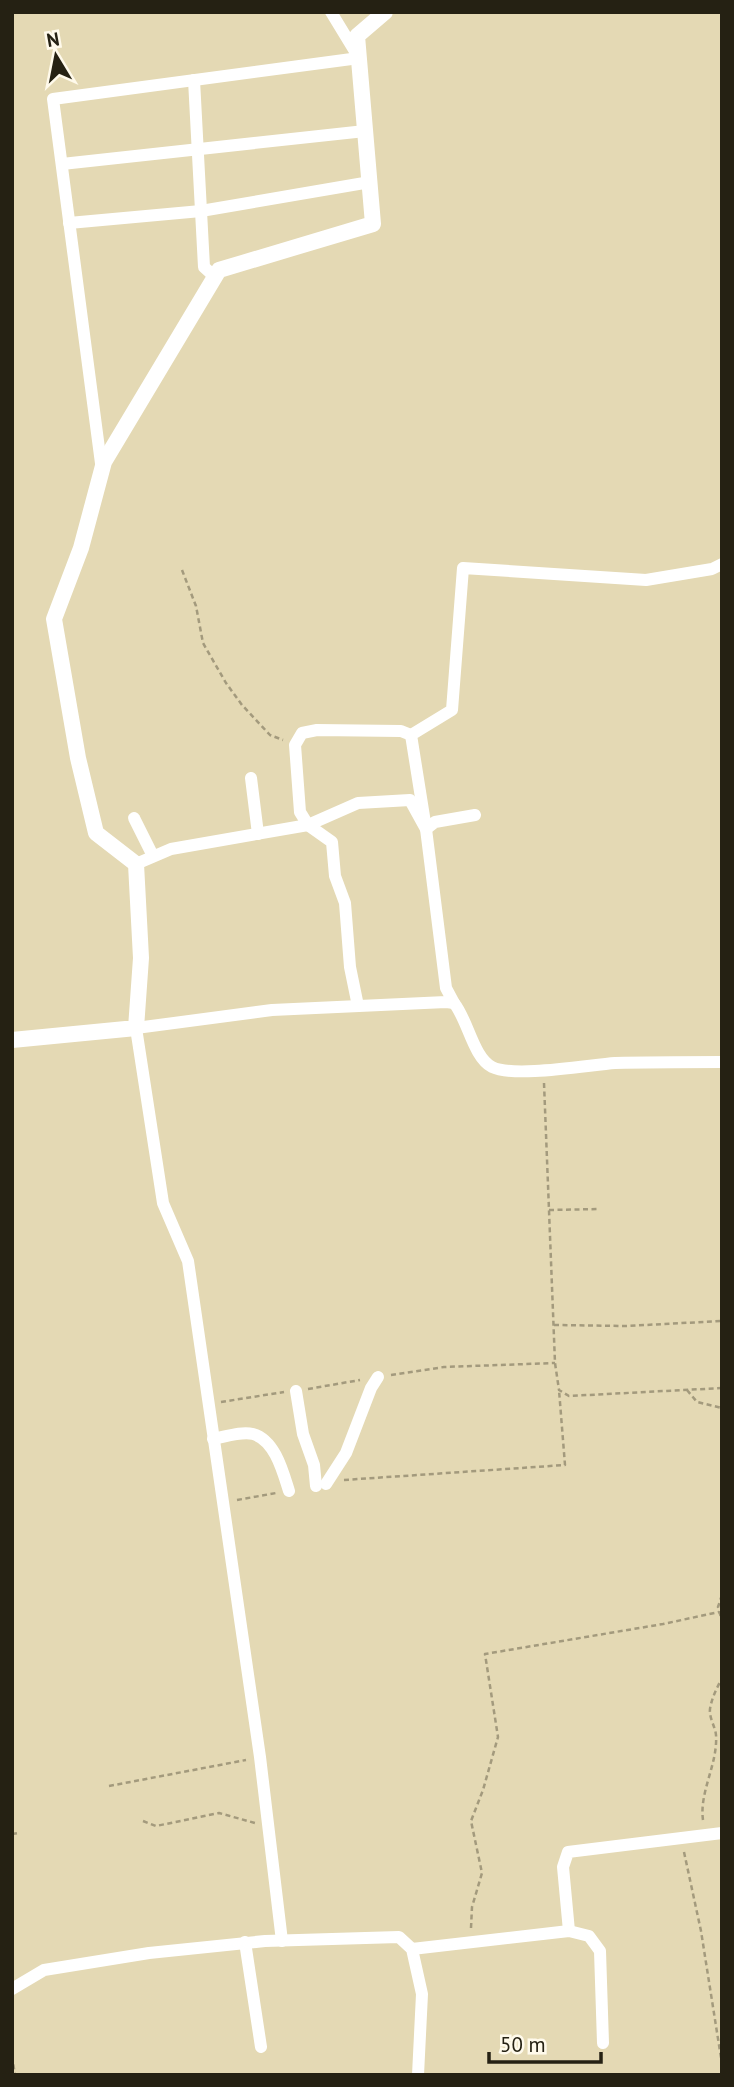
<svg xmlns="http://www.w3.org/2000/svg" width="734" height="2087" font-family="'PT Sans',sans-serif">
	<rect width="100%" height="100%" fill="#e4d9b4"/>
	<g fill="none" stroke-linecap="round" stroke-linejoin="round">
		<!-- path -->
		<g stroke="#a39a7d" stroke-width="2.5" stroke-dasharray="5 3.5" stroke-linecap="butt">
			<polyline points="182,570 196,606 203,643 226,683 242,705 270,735 283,740"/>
			<polyline points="544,1083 555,1363 559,1390 569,1396 722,1388"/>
			<polyline points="549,1210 599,1209"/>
			<polyline points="554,1325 626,1326 722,1321"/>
			<polyline points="391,1375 444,1367 555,1363"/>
			<polyline points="308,1389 360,1380"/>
			<polyline points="687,1390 697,1402 722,1408"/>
			<polyline points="221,1402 284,1392"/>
			<polyline points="344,1480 565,1465 559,1390"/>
			<polyline points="237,1500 276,1493"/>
			<polyline points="722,1595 718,1607 722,1621"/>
			<polyline points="109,1786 246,1760"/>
			<path d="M703,1820C699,1792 718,1764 716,1735C715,1726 709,1718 710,1709C712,1697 717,1688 722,1678"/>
			<polyline points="143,1821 156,1826 219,1813 255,1823"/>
			<polyline points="12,1834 18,1833"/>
			<polyline points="684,1852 701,1931 722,2064"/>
			<polyline points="471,1928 472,1907 482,1873 471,1821 483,1790 498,1737 485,1654 663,1624 719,1612"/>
			<polyline points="12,2056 15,2075"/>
		</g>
		<!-- minor -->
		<g stroke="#fff" stroke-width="12">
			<polyline points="194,80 204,267 215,277"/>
			<polyline points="62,164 365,131"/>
			<polyline points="69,223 201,211 370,182"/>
			<polyline points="102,471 53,99 359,58 331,12"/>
			<polyline points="251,778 258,834"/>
			<polyline points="475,815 435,822 426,829 411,735 452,710 463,568 646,580 712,569 722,564"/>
			<polyline points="134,818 153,856"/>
			<polyline points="136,864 171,849 308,825 358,803 410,800 426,829 446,988 454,1003 446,1002 272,1010 136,1028 163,1203 188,1261 260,1757 282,1941"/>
			<path d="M454,1003C468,1020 473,1057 492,1067C514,1078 588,1065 615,1063C650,1062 686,1062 722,1062"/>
			<polyline points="358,1006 350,967 345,903 335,876 332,842 308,825 300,812 295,745 302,733 317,730 401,731 411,735"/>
			<polyline points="296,1391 303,1434 314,1465 316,1486"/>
			<path d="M213,1439C225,1437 241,1431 253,1434C275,1440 283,1472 289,1491"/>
			<polyline points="326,1484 346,1453 371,1388 378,1377"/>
			<polyline points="569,1931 563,1867 568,1852 722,1833"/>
			<polyline points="245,1942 261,2047"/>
			<polyline points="412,1949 569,1931 589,1936 600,1951 603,2043"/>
			<polyline points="12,1989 44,1970 149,1953 265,1941 399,1937 412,1949 422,1994 418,2075"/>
		</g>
		<!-- tertiary -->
		<polyline stroke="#fff" stroke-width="16" points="12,1040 136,1028 141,958 136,864 96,833 78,758 54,619 81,548 104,462 219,270 373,224 357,36 385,12"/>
	</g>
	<!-- border -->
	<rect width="734" height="2087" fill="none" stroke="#252113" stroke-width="28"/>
	<!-- north arrow -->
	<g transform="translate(56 56) rotate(350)" stroke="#fffaeb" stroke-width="5" paint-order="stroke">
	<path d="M0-5L12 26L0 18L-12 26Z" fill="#252113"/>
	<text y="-10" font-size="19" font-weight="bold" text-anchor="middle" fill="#252113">N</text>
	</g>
	<!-- scale -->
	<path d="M489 2052v10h112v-10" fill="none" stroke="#252113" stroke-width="3.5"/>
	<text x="500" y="2052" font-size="21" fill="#252113" stroke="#fffaeb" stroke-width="5" paint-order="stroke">50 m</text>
</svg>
